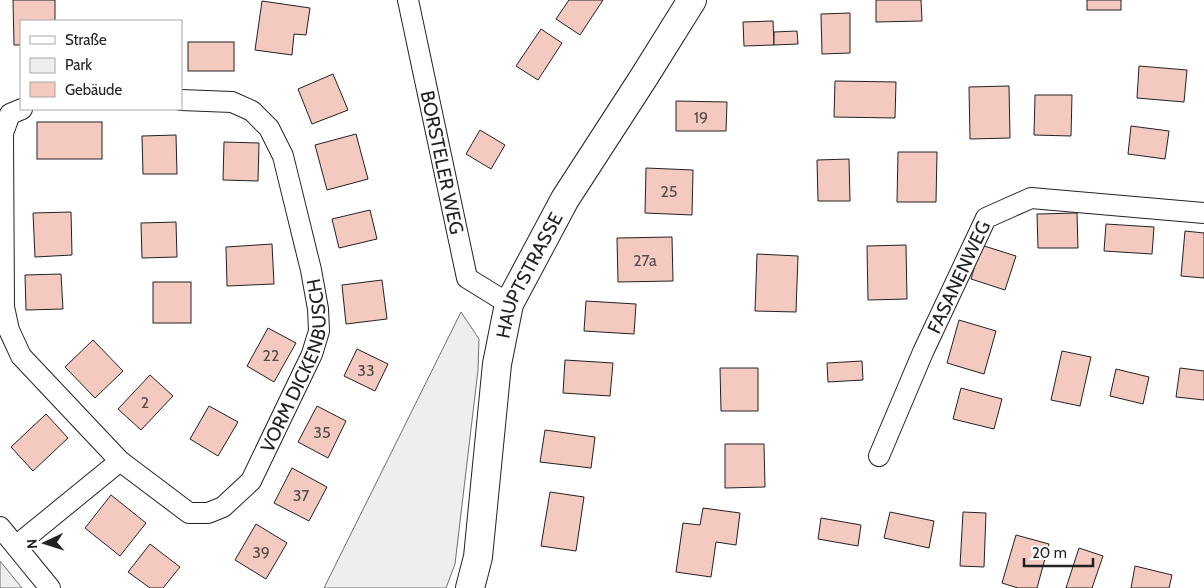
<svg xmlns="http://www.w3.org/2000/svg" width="1204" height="588" font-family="Cabin,sans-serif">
	<rect width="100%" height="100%" fill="#fff"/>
	<!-- green -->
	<g fill="#eee" stroke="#6f6f6f">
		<polygon points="461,312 479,339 478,370 455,564 446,588 324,588"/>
		<polygon points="0,561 22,588 0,588"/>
	</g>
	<!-- building -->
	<g fill="#f3c9c0" stroke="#222">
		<polygon points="13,0 55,0 55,21 21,21 21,45 14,45"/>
		<polygon points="569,0 603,0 580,35 556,19"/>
		<polygon points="876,0 921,0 922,21 876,22"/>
		<rect x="1087" y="0" width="34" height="10"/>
		<polygon points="262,1 310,8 306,35 294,34 292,55 255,50"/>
		<polygon points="850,13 850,53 822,54 821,14"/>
		<polygon points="773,21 774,45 744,46 743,22"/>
		<polygon points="541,29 562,43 538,80 516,66"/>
		<polygon points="797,31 798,44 774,45 774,32"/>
		<rect x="188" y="42" width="46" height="29"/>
		<polygon points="1139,66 1187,70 1184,102 1137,98"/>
		<polygon points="333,74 348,110 312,124 298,89"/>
		<polygon points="835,81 896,82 895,118 834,117"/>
		<polygon points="1009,86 1010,138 970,139 969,87"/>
		<polygon points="1035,95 1072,95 1071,136 1034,135"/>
		<polygon points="676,101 727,102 726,131 676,131"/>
		<rect x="37" y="122" width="65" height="37"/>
		<polygon points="1131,126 1169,131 1165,159 1128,154"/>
		<polygon points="480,130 505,145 491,169 466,154"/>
		<polygon points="356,134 368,179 327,190 315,145"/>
		<polygon points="176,135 177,174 143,174 142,136"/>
		<polygon points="224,142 259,143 258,181 223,180"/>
		<polygon points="898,152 937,152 936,202 897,202"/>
		<polygon points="849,159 850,201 818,201 817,160"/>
		<polygon points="646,168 693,170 692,215 645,213"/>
		<polygon points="370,210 377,239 339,248 332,219"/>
		<polygon points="71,212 72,255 35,257 33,213"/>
		<polygon points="1077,213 1078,248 1038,248 1037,214"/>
		<polygon points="176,222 177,257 142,258 141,223"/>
		<polygon points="1106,224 1154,227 1152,254 1104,251"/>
		<polygon points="1185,231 1204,233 1204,278 1181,276"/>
		<polygon points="672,237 673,281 618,282 617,238"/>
		<polygon points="272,244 274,284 227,286 226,247"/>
		<polygon points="906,245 907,299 868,300 867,246"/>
		<polygon points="981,245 1016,256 1005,290 971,279"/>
		<polygon points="757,254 798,256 796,312 755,311"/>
		<polygon points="61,274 63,309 26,310 25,275"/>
		<polygon points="382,280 387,319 346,324 342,285"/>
		<rect x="153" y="282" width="38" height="41"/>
		<polygon points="586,301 636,304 634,334 584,331"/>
		<polygon points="959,320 996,331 984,374 947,363"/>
		<polygon points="268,328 296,343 274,382 247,366"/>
		<polygon points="93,340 123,371 95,398 65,367"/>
		<polygon points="357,349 388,364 375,391 344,376"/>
		<polygon points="1062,351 1091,357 1080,406 1051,400"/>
		<polygon points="565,360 613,363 610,396 563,393"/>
		<polygon points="862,361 863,380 828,382 827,363"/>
		<polygon points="720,368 758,368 758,411 721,411"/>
		<polygon points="1180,368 1204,371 1204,400 1176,397"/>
		<polygon points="1116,369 1149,377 1143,404 1110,396"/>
		<polygon points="150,375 173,396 141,430 118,409"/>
		<polygon points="961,388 1002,399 994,429 953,419"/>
		<polygon points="209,406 238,422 218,456 190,439"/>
		<polygon points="317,406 346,421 328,458 298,442"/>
		<polygon points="46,414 68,438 33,471 11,447"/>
		<polygon points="545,430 595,437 591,468 540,462"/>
		<polygon points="725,444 764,444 765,487 725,488"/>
		<polygon points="292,468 327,487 309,521 274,503"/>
		<polygon points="550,492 584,497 576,551 541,546"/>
		<polygon points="111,495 146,523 120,556 85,528"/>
		<polygon points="703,508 740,513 736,545 716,542 711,577 676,572 683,523 700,525"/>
		<polygon points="890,512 934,521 929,548 884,538"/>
		<polygon points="963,512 986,513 984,567 960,566"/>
		<polygon points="821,518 861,525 858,546 818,539"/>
		<polygon points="256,524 287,543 266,579 235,560"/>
		<polygon points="1016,535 1049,544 1037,588 1018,588 1002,583"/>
		<polygon points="150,544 180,567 163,588 150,588 128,572"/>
		<polygon points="1079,548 1103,556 1092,588 1066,588"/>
		<polygon points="1135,566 1172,575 1169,588 1131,588"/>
	</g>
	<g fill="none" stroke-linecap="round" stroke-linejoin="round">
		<!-- street casing -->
		<g stroke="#222" stroke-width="22">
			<g id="street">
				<path id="s1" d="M408,0L467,278L509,304"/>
				<path id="s2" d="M22,109L10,114L3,133L4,307L9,330L21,356L120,461L189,513H208L223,507L251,481L312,354L319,331L318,309L311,270L283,156L269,128L252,111L232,102L181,100"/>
				<path id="s3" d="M879,456L923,352L986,218L1031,198L1204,213"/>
				<polyline points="0,527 50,588"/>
				<polyline points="17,545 120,461"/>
			</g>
		</g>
		<!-- secondary casing -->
		<g stroke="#222" stroke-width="30">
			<g id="secondary">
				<path id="s4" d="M470,588L478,557L497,364L509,304L565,199L644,77L692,0"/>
			</g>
		</g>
		<!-- street -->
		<use href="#street" stroke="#fff" stroke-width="20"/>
		<!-- secondary -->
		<use href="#secondary" stroke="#fff" stroke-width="28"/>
	</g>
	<g text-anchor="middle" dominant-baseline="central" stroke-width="4" stroke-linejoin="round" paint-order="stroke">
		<!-- number labels -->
		<g font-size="16" fill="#564c4a">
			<text x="701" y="117">19</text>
			<text x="669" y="191">25</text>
			<text x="645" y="260">27a</text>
			<text x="271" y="355">22</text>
			<text x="366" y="370">33</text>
			<text x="145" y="402">2</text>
			<text x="322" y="432">35</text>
			<text x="301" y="495">37</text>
			<text x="261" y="552">39</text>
		</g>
		<!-- street labels -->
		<g font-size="19" fill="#222" stroke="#fff">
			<text stroke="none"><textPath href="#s1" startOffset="166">BORSTELER WEG</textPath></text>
			<text stroke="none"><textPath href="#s4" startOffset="321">HAUPTSTRASSE</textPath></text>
			<text stroke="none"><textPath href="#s3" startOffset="196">FASANENWEG</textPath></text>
			<text stroke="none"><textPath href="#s2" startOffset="689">VORM DICKENBUSCH</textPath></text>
		</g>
	</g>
	<!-- legend -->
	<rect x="20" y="20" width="162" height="90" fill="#ffffff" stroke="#a7a7a7"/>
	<rect x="30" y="36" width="25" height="8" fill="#ffffff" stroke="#a7a7a7"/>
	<text x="65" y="45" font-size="15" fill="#222222">Straße</text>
	<rect x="30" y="58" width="25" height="15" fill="#eeeeee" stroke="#a7a7a7"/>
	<text x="65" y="70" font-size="15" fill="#222222">Park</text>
	<rect x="30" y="82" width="25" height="15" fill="#f3c9c0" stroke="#a7a7a7"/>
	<text x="65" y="95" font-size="15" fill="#222222">Gebäude</text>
	<!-- north arrow -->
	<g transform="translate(45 543) rotate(266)" stroke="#ffffff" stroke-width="4" paint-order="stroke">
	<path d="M0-4L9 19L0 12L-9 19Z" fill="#222222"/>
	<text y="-8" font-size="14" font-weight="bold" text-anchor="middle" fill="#222222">N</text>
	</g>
	<!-- scale -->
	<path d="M1024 558v8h69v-8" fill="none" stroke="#222222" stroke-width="2.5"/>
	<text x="1032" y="558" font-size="15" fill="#222222" stroke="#ffffff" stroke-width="4" paint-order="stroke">20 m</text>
</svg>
